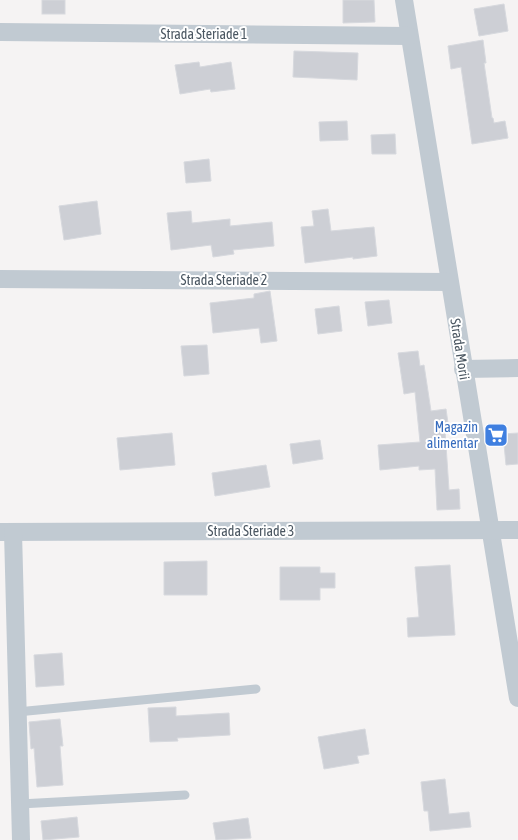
<svg xmlns="http://www.w3.org/2000/svg" width="518" height="840" font-family="'Asap Condensed',sans-serif">
	<rect width="100%" height="100%" fill="#f5f3f3"/>
	<!-- building -->
	<g fill="#cdcfd5" stroke="#d7d9de">
		<rect x="42" y="0" width="23" height="14"/>
		<polygon points="343,0 374,0 375,22 343,23"/>
		<polygon points="504,4 508,31 479,36 474,9"/>
		<polygon points="483,40 486,63 484,63 492,118 493,118 494,123 505,121 508,138 472,144 461,67 451,69 448,46"/>
		<polygon points="294,51 358,53 357,80 293,77"/>
		<polygon points="199,62 200,67 231,62 235,89 211,92 210,89 180,94 175,65"/>
		<polygon points="347,121 348,140 320,141 319,122"/>
		<polygon points="395,134 396,154 372,154 371,135"/>
		<polygon points="209,159 211,181 186,183 184,162"/>
		<polygon points="97,201 101,234 64,240 59,206"/>
		<polygon points="328,209 331,231 374,227 377,256 353,259 353,257 305,263 301,227 314,226 312,211"/>
		<polygon points="191,211 192,223 230,219 230,226 272,222 274,246 233,250 234,254 213,257 211,245 171,250 167,213"/>
		<polygon points="270,291 277,341 261,343 259,328 213,333 210,303 254,298 254,294"/>
		<polygon points="389,300 392,323 368,326 365,302"/>
		<polygon points="339,306 342,331 318,334 315,309"/>
		<polygon points="207,345 209,374 184,376 181,346"/>
		<polygon points="418,351 420,366 424,365 431,411 446,409 449,430 445,430 449,490 459,489 460,509 437,510 435,469 419,470 419,466 380,470 378,445 420,442 415,392 404,394 398,353"/>
		<polygon points="172,433 175,465 120,470 117,438"/>
		<polygon points="518,433 518,464 506,465 503,434"/>
		<polygon points="320,440 323,459 293,464 290,444"/>
		<polygon points="266,465 270,487 215,496 212,473"/>
		<polygon points="207,561 207,595 164,595 164,562"/>
		<polygon points="450,565 455,635 408,637 407,618 419,617 415,567"/>
		<polygon points="280,567 320,567 320,573 335,573 335,588 320,588 320,600 280,600"/>
		<polygon points="62,653 64,685 36,687 34,655"/>
		<polygon points="176,707 176,716 229,713 230,735 177,738 178,741 150,742 148,708"/>
		<polygon points="60,719 63,746 60,746 63,785 37,787 34,748 31,749 29,722"/>
		<polygon points="365,729 369,754 357,756 359,763 324,769 318,737"/>
		<polygon points="445,779 449,814 469,812 471,827 430,831 428,811 424,811 421,782"/>
		<polygon points="77,817 79,837 43,840 41,821"/>
		<polygon points="248,818 251,838 216,840 213,823"/>
	</g>
	<g fill="none" stroke-linecap="round" stroke-linejoin="round">
		<!-- lane -->
		<g stroke="#c1cad2" stroke-width="9">
			<polyline points="17,712 256,689"/>
			<polyline points="20,804 185,795"/>
		</g>
		<!-- street -->
		<g stroke="#c1cad2" stroke-width="18">
			<polyline points="404,0 518,698"/>
			<polyline points="0,32 409,36"/>
			<polyline points="0,279 449,282"/>
			<polyline points="463,369 518,368"/>
			<polyline points="0,532 518,530"/>
			<polyline points="13,532 21,840"/>
		</g>
	</g>
	<!-- icons -->
	<defs>
		<g id="supermarket-square" transform="scale(1.25)"><rect x="-9" y="-9" width="18" height="18" rx="4" fill="#3f7fe0" stroke="#fff"/><path d="M-6-5.5h2.5l.6 2H6L4.5 2H-2.5L-4.4-4H-6ZM-1.5 3.2a1.3 1.3 0 1 0 .1 0ZM3 3.2a1.3 1.3 0 1 0 .1 0Z" fill="#fff"/></g>
	</defs>
	<g fill-rule="evenodd">
		<use href="#supermarket-square" x="496" y="435"/>
	</g>
	<g text-anchor="middle" dominant-baseline="central" stroke-width="4" stroke-linejoin="round" paint-order="stroke">
		<!-- street labels -->
		<g font-size="14" fill="#4a5661" stroke="#fff">
			<text x="204" y="34">Strada Steriade 1</text>
			<text x="224" y="280">Strada Steriade 2</text>
			<text transform="translate(460 349) rotate(81)">Strada Morii</text>
			<text x="251" y="531">Strada Steriade 3</text>
		</g>
		<!-- shop labels -->
		<g font-size="14" fill="#366cbe" stroke="#fff" text-anchor="end">
			<text x="478" y="427">Magazin<tspan x="478" dy="16">alimentar</tspan></text>
		</g>
	</g>
</svg>
